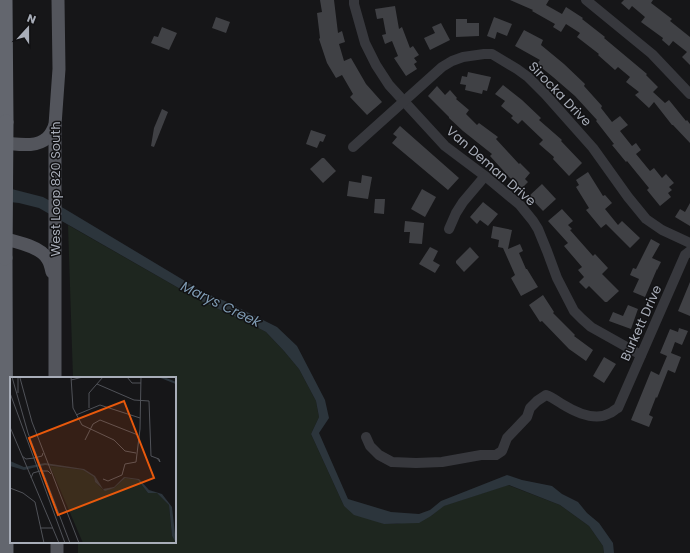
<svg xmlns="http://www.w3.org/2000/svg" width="690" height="553" font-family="Poppins,sans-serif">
	<rect width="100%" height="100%" fill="#161618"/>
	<!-- green -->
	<polygon fill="#1e261f" points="68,225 203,302 249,323 266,332 284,351 299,369 316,401 319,417 311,434 344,506 384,524 397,524 431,516 443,506 508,485 560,505 589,526 603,546 604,553 78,553 78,542 175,542 175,378 73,378"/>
	<!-- water -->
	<polygon fill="#2c353c" points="0,186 43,197 65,209 205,293 225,301 277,327 297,346 325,400 329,418 319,433 348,499 391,512 419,514 430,510 441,501 507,475 522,480 552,486 562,494 578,502 587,513 599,523 613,543 614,553 604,553 603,546 589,526 560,505 509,485 444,506 431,516 419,523 384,524 354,515 344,506 311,434 319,417 316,401 299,369 284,351 266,332 249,323 203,302 39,208 19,203 0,201"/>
	<!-- building -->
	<g fill="#404145">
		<polygon points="320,0 334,0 338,33 342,31 345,42 339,44 344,61 351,58 366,84 382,102 367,115 350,97 353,94 342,75 336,78 327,63 319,39 320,38 317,13 322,12"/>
		<polygon points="510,0 549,0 546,5 562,14 566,7 583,18 582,19 605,37 604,38 647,74 646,75 658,87 653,92 665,103 669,100 686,121 687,120 690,124 690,143 673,125 672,125 654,102 649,108 635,95 639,92 626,82 630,77 618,67 615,70 598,55 599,54 577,37 580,33 566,24 561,32 553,27 555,24 532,11 533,10"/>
		<polygon points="624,0 653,0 651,3 672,19 670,21 690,37 690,65 682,57 687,52 673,41 669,46 662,40 663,38 641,22 645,17 632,6 629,10 621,3"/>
		<polygon points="395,6 399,29 402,27 410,48 413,46 419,55 414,58 417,62 414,64 417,69 406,76 394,58 398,56 392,41 385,44 382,35 386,34 383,18 377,19 375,9"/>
		<polygon points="216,17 230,22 226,33 212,28"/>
		<polygon points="494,17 512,24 507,36 497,32 495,39 487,36"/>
		<polygon points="456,19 467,19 467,23 479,23 479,36 456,37"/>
		<polygon points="441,23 450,40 430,50 424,38 435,33 432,27"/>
		<polygon points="162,27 177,33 169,50 151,43 154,36 158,37"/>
		<polygon points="524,30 543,40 541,45 564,64 585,84 584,86 602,106 601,108 612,122 620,116 628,125 620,131 632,146 636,143 641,150 636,154 650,171 654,168 662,178 666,174 674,183 669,187 672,190 668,193 671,197 660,206 647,190 649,188 627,161 626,162 612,145 614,144 596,121 597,120 575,96 553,77 537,64 540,60 515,46"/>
		<polygon points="468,72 491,77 487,91 483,90 482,94 465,90 466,85 460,84 462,76 467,77"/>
		<polygon points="503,85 522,100 541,118 539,120 562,140 561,141 582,163 569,176 553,159 554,157 539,144 543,140 522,120 518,124 511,118 513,116 501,106 505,101 495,94"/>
		<polygon points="437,86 445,95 450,90 457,98 456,99 469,110 466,114 477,125 479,123 498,137 496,139 519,164 520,163 530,173 525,179 528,182 522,188 510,178 490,156 492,154 463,131 449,118 449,117 428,96"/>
		<polygon points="162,109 168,112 154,147 151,146 154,128"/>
		<polygon points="400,126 459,178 448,190 392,143 397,137 393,134"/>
		<polygon points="311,130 326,135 323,142 320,141 317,148 306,144"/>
		<polygon points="322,158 324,158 336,171 323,183 310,169"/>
		<polygon points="588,172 603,196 605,195 612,203 605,209 618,225 622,221 640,238 630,248 606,224 601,228 586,210 589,208 576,187 579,185 576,180"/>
		<polygon points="362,175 372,177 368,199 347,196 349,181 361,183"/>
		<polygon points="542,184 556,199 543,211 529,196"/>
		<polygon points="422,189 436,197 425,217 411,209"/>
		<polygon points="375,199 385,199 384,214 374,213"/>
		<polygon points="483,202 498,214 488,226 480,220 477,224 470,217"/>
		<polygon points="690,203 690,226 675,217 680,209 685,212"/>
		<polygon points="562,209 573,221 568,225 572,229 570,230 593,256 595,254 608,268 602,274 619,291 607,302 605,302 589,286 586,289 579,282 584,277 578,270 582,267 564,246 568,243 548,221"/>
		<polygon points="405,221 424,223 422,244 409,243 410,232 404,232"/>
		<polygon points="493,226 512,230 508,249 520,244 523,251 519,253 526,269 527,269 538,287 521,296 511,278 515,275 503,248 498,247 499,240 491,238"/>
		<polygon points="651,239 660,244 652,258 661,262 657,270 657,269 645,297 633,292 639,279 630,275 633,268 636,269"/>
		<polygon points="430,247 438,251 433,261 440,265 435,273 419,264"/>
		<polygon points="470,247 479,257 464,272 456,263 456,261"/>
		<polygon points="690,282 690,316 678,311"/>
		<polygon points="543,295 554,312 553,313 575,335 574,336 593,350 586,361 569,349 542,321 540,322 529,305"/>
		<polygon points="628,305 638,309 631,329 609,321 613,312 623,316"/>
		<polygon points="679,328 688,331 682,345 675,342 671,353 681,357 675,373 668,370 657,398 656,397 649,415 653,417 649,427 631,420 651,371 659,375 667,356 660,353 670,329 678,332"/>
		<polygon points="604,357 616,364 604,383 593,376"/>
	</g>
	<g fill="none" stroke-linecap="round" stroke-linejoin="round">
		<!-- minor -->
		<g stroke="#37383d" stroke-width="10">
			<polyline points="354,0 354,4 365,43 376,65 389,85 445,146 485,176 520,205 533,221 538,229 547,251 557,278 574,311 582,319 591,327 641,355"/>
			<polyline points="586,0 652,54 690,94"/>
			<polyline points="353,147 442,67 452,61 463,57 484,54 492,54 517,69 528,77 545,94 593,148 628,197 646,219 662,230 690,243"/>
			<polyline points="449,229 456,213 463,202 485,176"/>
			<path d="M366,437L370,446L379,455L392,462L416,463L442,462L481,455H496L502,451L507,438L527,417L530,408L537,401L546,395C552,397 557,401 562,404C575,412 595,422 610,413C613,412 615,409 618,408L685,255L690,251"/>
		</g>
		<!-- major -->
		<g stroke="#53555c" stroke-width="13">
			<path d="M0,143C14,143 35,149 47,138C51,135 53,130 55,125"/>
			<path d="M0,238C13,241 42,246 48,260C50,263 51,268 52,272"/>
			<polyline points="55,378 55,125 59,69 58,0"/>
			<polyline points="57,553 57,542"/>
		</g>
		<!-- highway -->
		<g stroke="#63666e" stroke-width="15">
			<polyline points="5,0 6,122"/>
			<polyline points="5,258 6,553"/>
		</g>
		<!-- highway-bridge -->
		<polyline stroke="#63666e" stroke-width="15" points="5,258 6,122"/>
	</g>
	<g text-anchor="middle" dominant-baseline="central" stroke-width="3" stroke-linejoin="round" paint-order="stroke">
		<!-- street labels -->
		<g font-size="13" fill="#a8adb8" stroke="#111113">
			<text transform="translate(560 94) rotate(46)">Sirocka Drive</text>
			<text transform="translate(491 166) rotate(41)">Van Deman Drive</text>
			<text transform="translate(55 189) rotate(-90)">West Loop 820 South</text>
			<text transform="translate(641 323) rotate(-66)">Burkett Drive</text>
		</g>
		<!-- water labels -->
		<g font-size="14" font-style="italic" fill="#7f9bb3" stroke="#111113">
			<text transform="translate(221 304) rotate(26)">Marys Creek</text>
		</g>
	</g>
	<!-- overview -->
	<g transform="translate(10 377)">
		<rect width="166" height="166" fill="#161618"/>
		<path d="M40,89L73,93L84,100L85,105L93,113L104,111L115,101L128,103L138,116H147L159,128L162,159L166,166H73Z" fill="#1e261f"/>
		<path d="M0,84L14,90L35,86L74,92L85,99L93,112L104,110L114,100L129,102L139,113L152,117L162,130L166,166L162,159L159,128L147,116H138L128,103L115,101L104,111L95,114L85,105L84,100L73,93L35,88L14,93L0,89Z" fill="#2c353c"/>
		<path fill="none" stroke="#2c353c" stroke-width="2" d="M151,0L166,6"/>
		<path fill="none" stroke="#505258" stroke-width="1" d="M2,0L18,56L60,166M8,0V16M61,0L63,31L72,48L104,63L115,74L126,76M117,0L122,6H131M10,1L22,45L69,166M61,3L73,0M87,7L124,23L139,24L141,79L149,82L150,85L147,81M0,16L55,166M79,31V16L93,0M66,38L90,28L130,41M166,44V119M0,50L49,166M75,63L83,47L90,43L128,58M12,79L16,82L24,81L32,79L33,76M21,101L23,96L30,94H38L41,97M93,102L98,104L112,98L115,87L126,85L130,52L131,0M0,111L13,116L25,125L34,166M30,151H43"/>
		<path fill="#e8590c" fill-opacity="0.15" stroke="#e8590c" stroke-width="2" d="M114,24L144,101L48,138L19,61Z"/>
		<rect width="166" height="166" fill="none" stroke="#a8adb8" stroke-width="2"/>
	</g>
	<!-- north arrow -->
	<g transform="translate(28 28) rotate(21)" stroke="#111113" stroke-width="3" paint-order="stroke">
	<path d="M0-3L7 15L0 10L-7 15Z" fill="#a8adb8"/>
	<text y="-6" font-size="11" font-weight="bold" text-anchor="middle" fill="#a8adb8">N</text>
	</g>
</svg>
